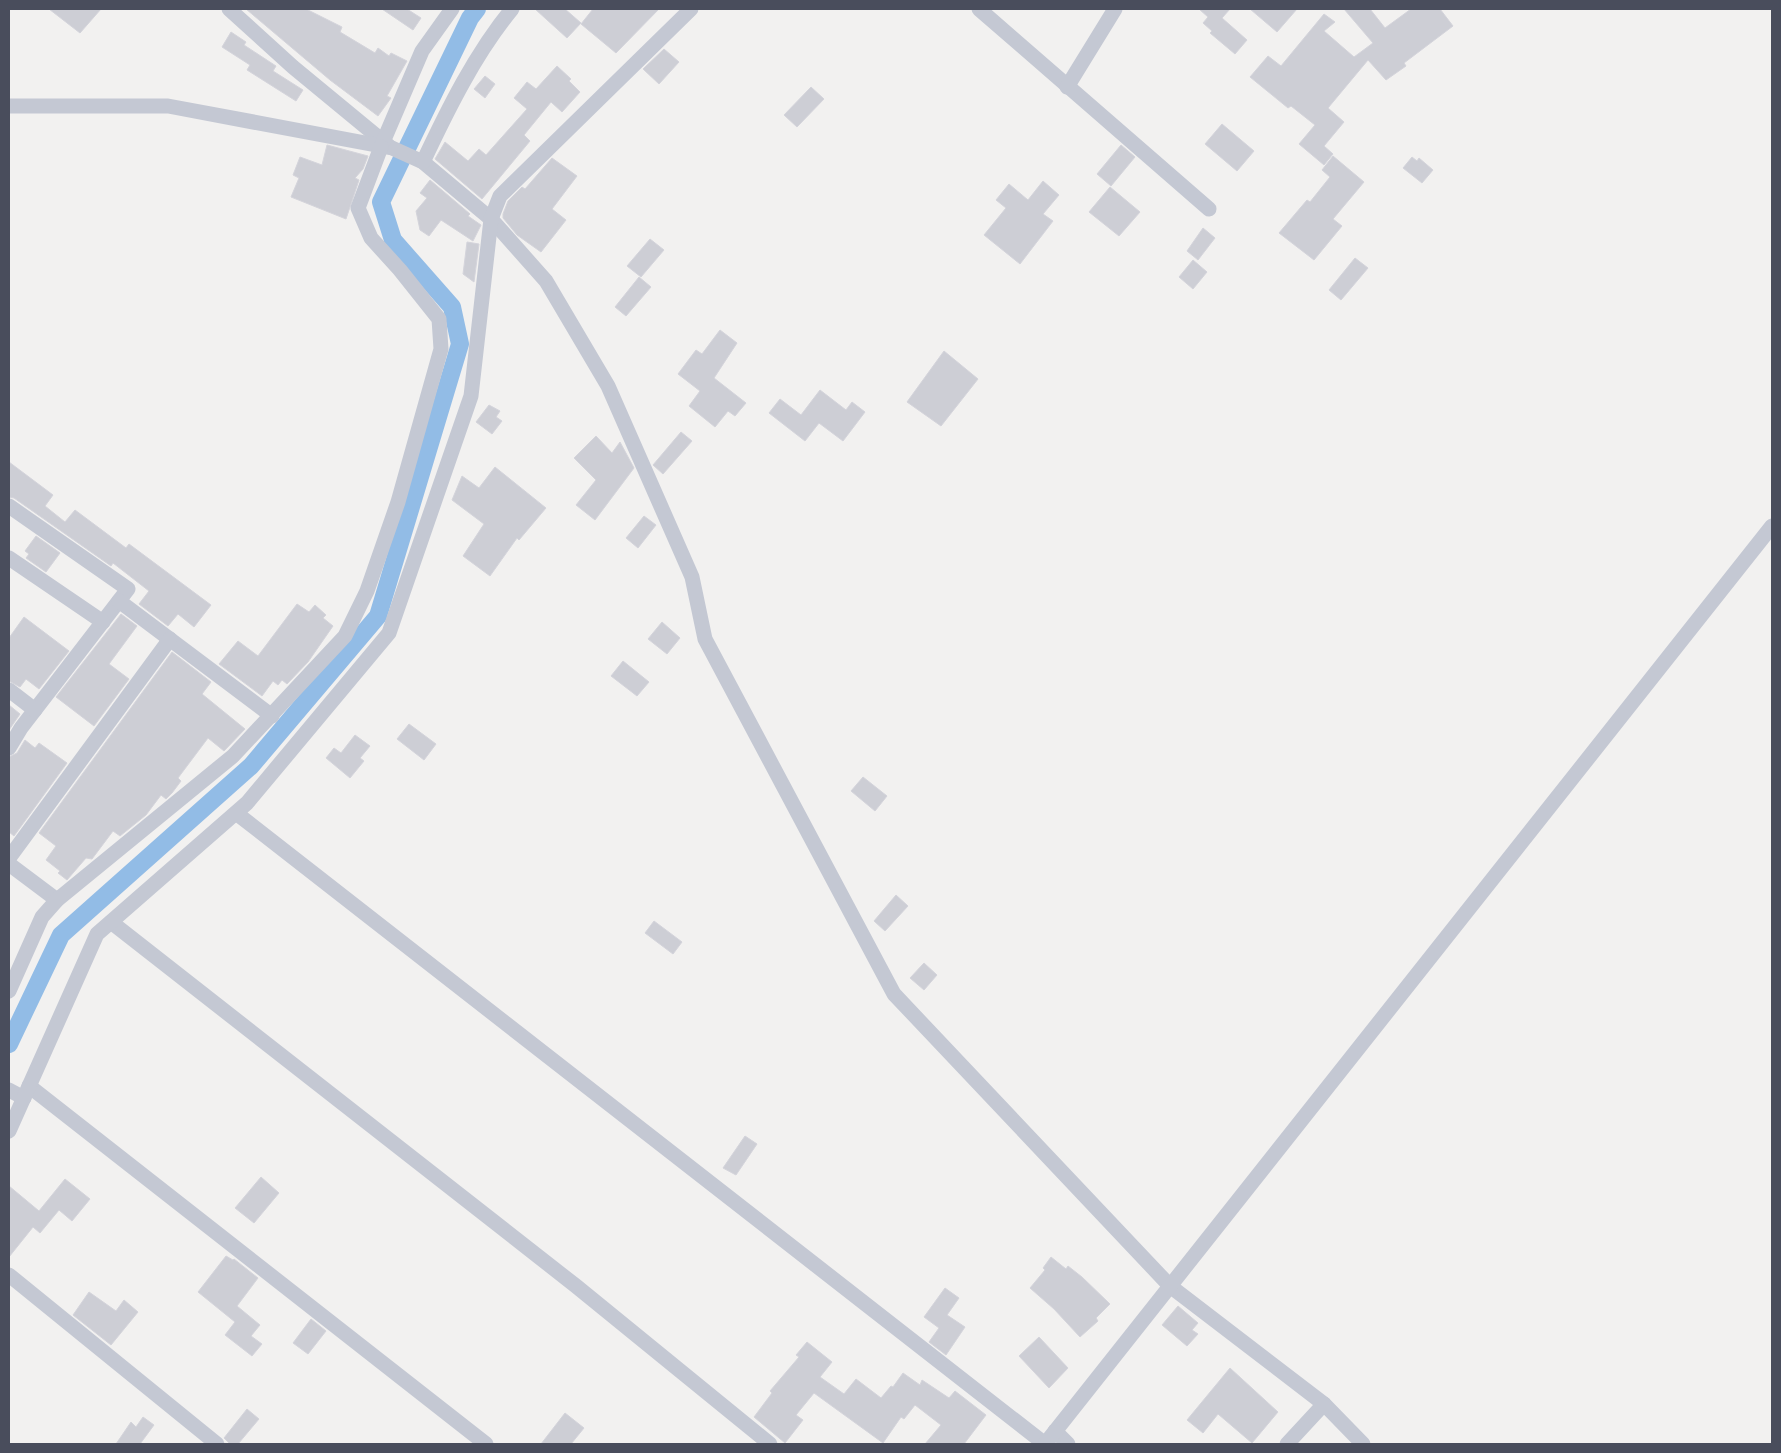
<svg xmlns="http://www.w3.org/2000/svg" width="1781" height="1453" font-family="'Source Sans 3',sans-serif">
	<rect width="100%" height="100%" fill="#f2f1f0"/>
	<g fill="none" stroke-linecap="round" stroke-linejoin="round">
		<!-- canal -->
		<polyline stroke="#92bce6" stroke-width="18" points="9,1044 61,935 251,766 378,616 460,344 452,307 393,240 381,202 470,18 477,9"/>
	</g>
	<!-- building -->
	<g fill="#cdced5" stroke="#d4d4db">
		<polygon points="49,9 101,9 80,33"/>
		<polygon points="246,9 306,9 342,27 340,32 375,53 378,48 389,56 391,53 407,61 387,96 391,98 378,116 330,80"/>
		<polygon points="382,9 407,9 421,18 413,30"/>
		<polygon points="535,9 565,9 581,23 567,38"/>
		<polygon points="593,9 659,9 616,53 581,24"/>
		<polygon points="1199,9 1230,9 1222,18 1247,40 1235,54 1210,33 1212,31 1203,23 1208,17"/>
		<polygon points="1250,9 1297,9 1277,32"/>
		<polygon points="1344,9 1370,9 1385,28 1411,9 1440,9 1453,26 1404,63 1406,66 1386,80 1368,60 1328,108 1344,122 1324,146 1333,154 1324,165 1299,144 1315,125 1291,106 1288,108 1250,77 1268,56 1281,66 1324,14 1335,22 1324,31 1354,57 1373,43"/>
		<polygon points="231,32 246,42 244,45 276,66 273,71 303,90 296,101 247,70 250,65 222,47"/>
		<polygon points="664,49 679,62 659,84 643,69"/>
		<polygon points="557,66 571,79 569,81 580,92 562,112 551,102 524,135 530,141 482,199 435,159 445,142 468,161 479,149 486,155 527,109 514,98 527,82 536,89"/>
		<polygon points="485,76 495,84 485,98 474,89"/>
		<polygon points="811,87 824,99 797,127 784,115"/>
		<polygon points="1222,124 1254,151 1237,171 1205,144"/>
		<polygon points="327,145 368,156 363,169 355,178 359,180 346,219 291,197 299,178 293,175 300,157 322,165"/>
		<polygon points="1121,145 1135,157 1111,186 1097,174"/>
		<polygon points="1333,156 1364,182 1333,219 1342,226 1314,260 1279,233 1307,200 1310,202 1330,177 1322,170"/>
		<polygon points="1412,157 1417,161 1419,158 1433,170 1422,183 1403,168"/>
		<polygon points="552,158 577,176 552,209 566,220 541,252 517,235 503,218 503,214 508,201 522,187 525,189"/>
		<polygon points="430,180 470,214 468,216 481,225 473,241 441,220 429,236 420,230 416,211 427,198 420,193"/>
		<polygon points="1043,181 1059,195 1043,214 1053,221 1020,264 984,235 1006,208 996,200 1009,184 1028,200"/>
		<polygon points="1110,187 1140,212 1119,236 1089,212"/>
		<polygon points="1203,228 1215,238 1198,260 1187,251"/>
		<polygon points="650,239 664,250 641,277 627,266"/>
		<polygon points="467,242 479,244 474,282 463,274"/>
		<polygon points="1355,258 1368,268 1341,300 1329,290"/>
		<polygon points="1193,260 1207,272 1193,289 1179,277"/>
		<polygon points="639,277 651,287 626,316 615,307"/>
		<polygon points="720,330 737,343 714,378 746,403 735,416 728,411 715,427 689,406 700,391 678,374 696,350 702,354"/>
		<polygon points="944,351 978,379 941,426 907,402"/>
		<polygon points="820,390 846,410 852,402 865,412 843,441 819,423 805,441 769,413 780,399 801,415"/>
		<polygon points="489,405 500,411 496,417 502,421 492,434 476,422"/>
		<polygon points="681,432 692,441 663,474 653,465"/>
		<polygon points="596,436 612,453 620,442 634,468 595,520 576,505 596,480 574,458"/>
		<polygon points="9,462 53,495 45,506 65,522 75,510 126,548 129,544 211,605 194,627 178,614 168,626 139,604 149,591 113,563 111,566 14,498 9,497"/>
		<polygon points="495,467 546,508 519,540 517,538 490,576 463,556 484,524 452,500 462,476 479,488"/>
		<polygon points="644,516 656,525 638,548 626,538"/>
		<polygon points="36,536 60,553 46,572 26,558 29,554 25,551"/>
		<polygon points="297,604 309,612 315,605 326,615 323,618 333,626 308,662 287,684 282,680 278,685 273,681 262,696 219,664 238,641 258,656"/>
		<polygon points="121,614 137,626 109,664 129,679 94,726 56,697"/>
		<polygon points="24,617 69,651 39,689 26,679 20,687 9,681 9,638"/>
		<polygon points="662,622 680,638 667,654 648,639"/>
		<polygon points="172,652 211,682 202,694 245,729 224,751 208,738 178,778 181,781 172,793 166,799 161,795 146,815 120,836 113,831 92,859 86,858 67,880 58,873 60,871 46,860 56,846 39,833"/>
		<polygon points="623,661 649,682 637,696 611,676"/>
		<polygon points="9,705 20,714 9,730"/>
		<polygon points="409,724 436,744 424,760 397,739"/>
		<polygon points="355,735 370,746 360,758 364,761 350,778 326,758 334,748 341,753"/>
		<polygon points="25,740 35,748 39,743 67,763 14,836 9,832 9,757 17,753"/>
		<polygon points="863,777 887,796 875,811 851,791"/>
		<polygon points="896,895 908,906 885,931 874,921"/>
		<polygon points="654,921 682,942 673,954 645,933"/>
		<polygon points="924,963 937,975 924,990 910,978"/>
		<polygon points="745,1136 757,1144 736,1175 723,1168"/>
		<polygon points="261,1177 279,1193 254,1223 235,1208"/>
		<polygon points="65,1179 90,1199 72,1221 59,1210 40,1233 33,1227 9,1257 9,1186 39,1211"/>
		<polygon points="226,1256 233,1260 234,1259 258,1278 237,1306 260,1325 251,1336 262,1344 252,1356 225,1335 235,1322 198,1292"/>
		<polygon points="1051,1257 1066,1269 1068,1266 1082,1277 1110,1304 1096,1318 1098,1321 1080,1337 1054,1309 1030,1288 1045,1270 1043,1268"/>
		<polygon points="945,1288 959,1298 947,1315 965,1327 946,1355 929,1342 939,1328 924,1317"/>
		<polygon points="89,1292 116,1311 124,1300 138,1312 111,1345 73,1315"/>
		<polygon points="1178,1306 1198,1323 1192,1330 1198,1334 1187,1346 1162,1325"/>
		<polygon points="311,1319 326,1331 308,1354 293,1343"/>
		<polygon points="1039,1337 1068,1368 1049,1388 1019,1356"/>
		<polygon points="807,1342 832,1362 820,1377 844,1394 856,1379 881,1398 891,1386 893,1387 903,1373 920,1385 922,1380 949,1398 955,1391 986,1415 964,1444 925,1444 941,1425 915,1405 904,1419 901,1417 883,1443 814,1393 796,1415 803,1420 785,1443 754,1417 772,1393 770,1391 799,1357 796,1355"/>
		<polygon points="1230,1368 1278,1412 1252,1443 1218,1414 1203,1433 1187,1420"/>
		<polygon points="247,1409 259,1419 238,1444 230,1444 224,1438"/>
		<polygon points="565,1413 584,1428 571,1444 541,1444"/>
		<polygon points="143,1417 154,1425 140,1444 116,1444 131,1422 136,1427"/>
	</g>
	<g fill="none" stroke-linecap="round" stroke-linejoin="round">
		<!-- street -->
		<g stroke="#c4c8d3" stroke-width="15">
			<polyline points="229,9 293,67 390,147"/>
			<polyline points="979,9 1209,209"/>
			<polyline points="1067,87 1115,9"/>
			<polyline points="9,106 168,106 392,148 423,162 491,219 546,281 608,386 692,577 705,639 894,994 1170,1286 1324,1404 1363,1444"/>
			<polyline points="383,142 422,51 452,9"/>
			<path d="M423,162C448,109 475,54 512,9"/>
			<polyline points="9,506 128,589 21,728 9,748"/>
			<polyline points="9,558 103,622"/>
			<polyline points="119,601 272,716"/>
			<polyline points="9,690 35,710"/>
			<polyline points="236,813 1045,1444"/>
			<polyline points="9,858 170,639"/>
			<polyline points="9,864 57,900"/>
			<polyline points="111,922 576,1286 770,1444"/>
			<polyline points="9,991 42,917 57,900 233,756 345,636 367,591 398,502 441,349 439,319 400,270 371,238 358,208 381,147"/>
			<polyline points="29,1086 486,1444"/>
			<polyline points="9,1090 24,1098"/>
			<polyline points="9,1131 97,934 247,803 389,633 471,396 491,219 500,196 691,9"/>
			<polyline points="9,1275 217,1444"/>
			<polyline points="1055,1431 1068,1444"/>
			<polyline points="1045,1444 1772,526"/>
			<polyline points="1287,1444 1324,1404"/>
		</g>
	</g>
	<!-- border -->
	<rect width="1781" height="1453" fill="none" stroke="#494d5c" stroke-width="20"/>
</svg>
